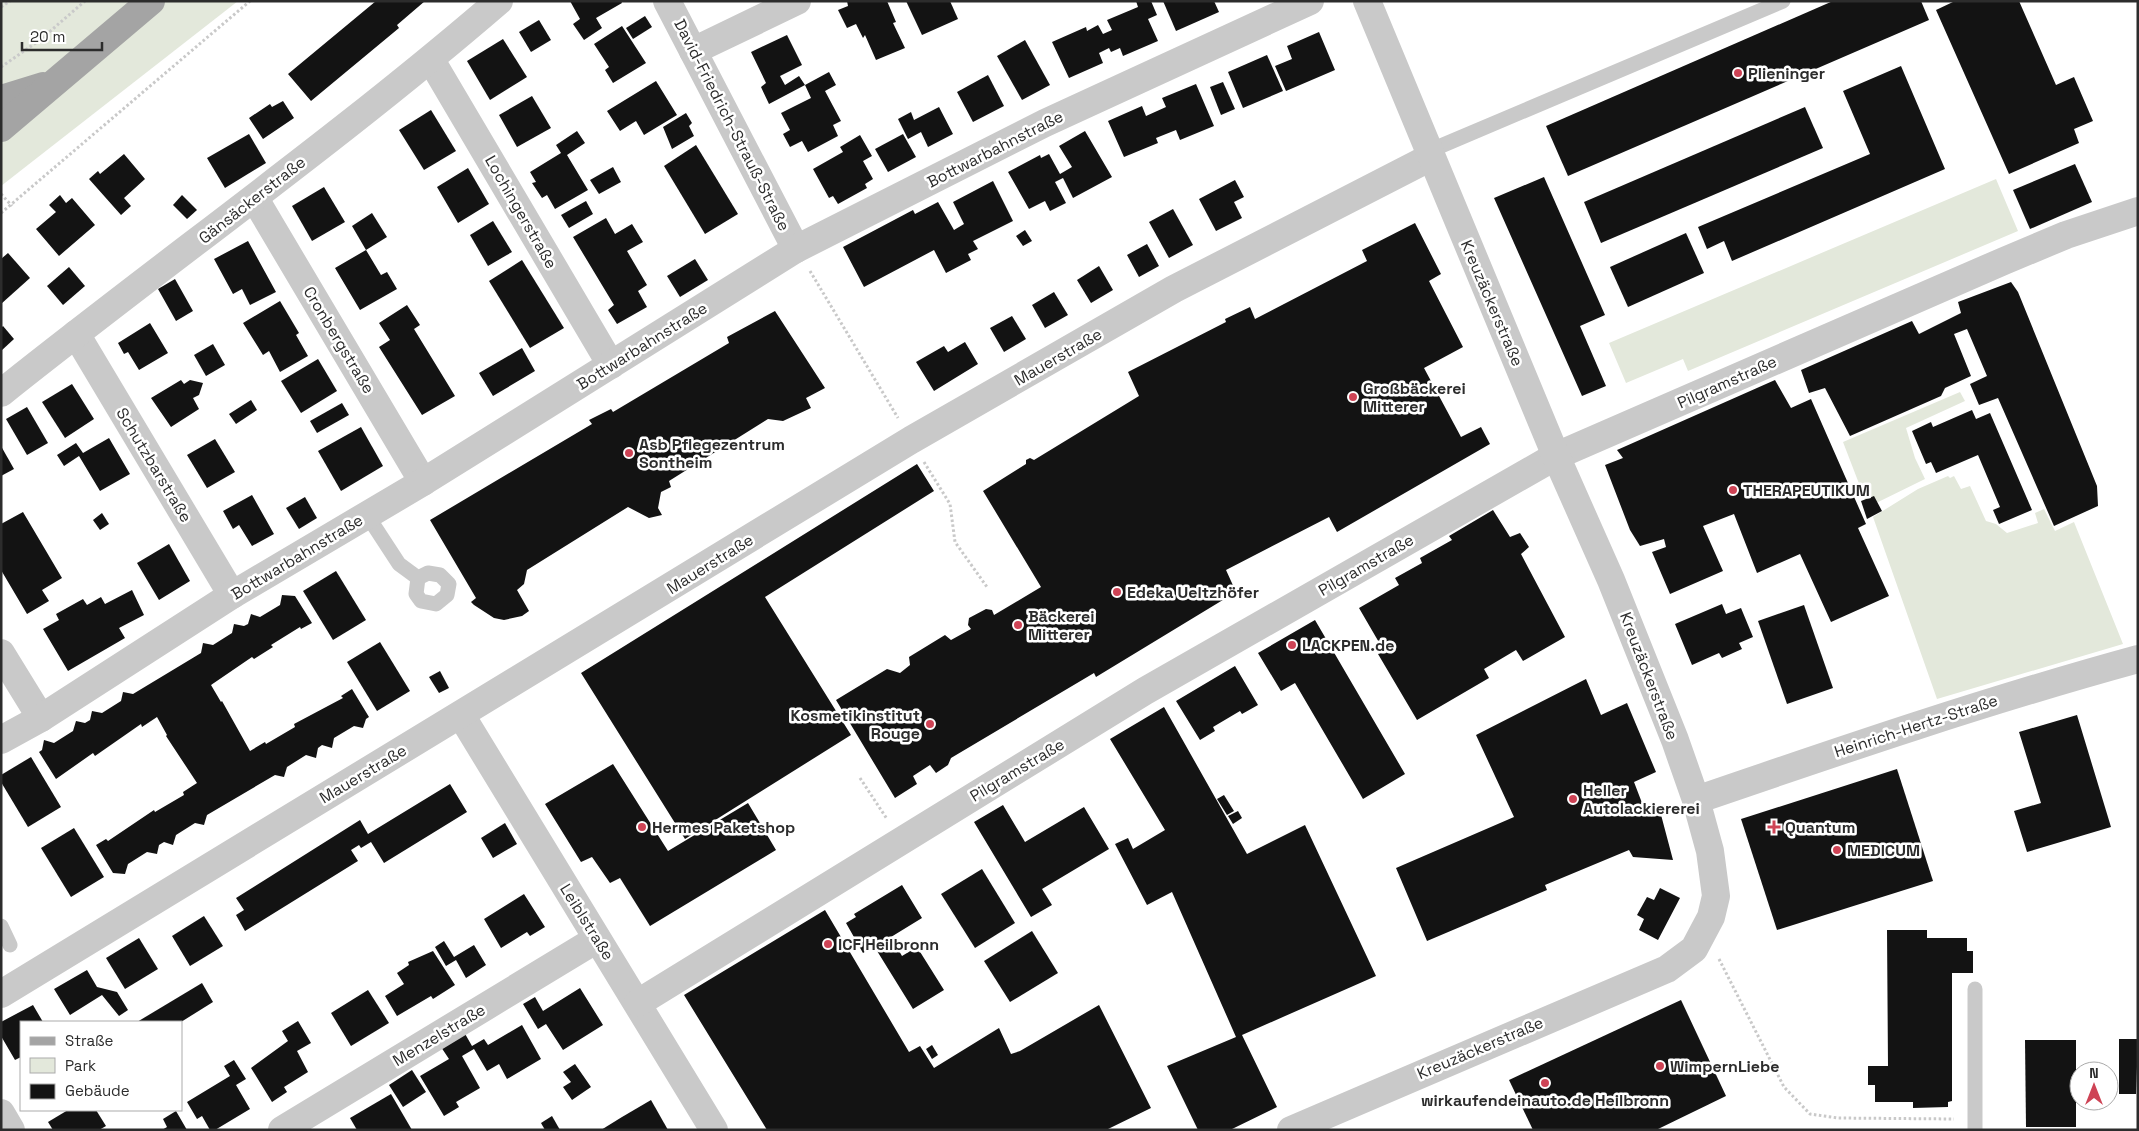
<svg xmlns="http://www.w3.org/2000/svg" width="2139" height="1131" font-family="'Space Grotesk',sans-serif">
	<rect width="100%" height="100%" fill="#fff"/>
	<!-- green -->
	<g fill="#e3e8db">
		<polygon points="1,1 238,1 1,186"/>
		<polygon points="1996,179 2018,231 1688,371 1683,359 1626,383 1609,343"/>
		<polygon points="1960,392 1965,401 1906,428 1915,458 1925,479 1868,507 1843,442"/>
		<polygon points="1948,476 1950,478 1954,476 1961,489 1970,486 1986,521 1996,524 2007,533 2038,523 2035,513 2044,509 2055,531 2074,522 2123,644 1937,699 1873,517 1918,489"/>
	</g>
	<!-- building -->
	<g fill="#131313">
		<polygon points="376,1 425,1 397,25 399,28 311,101 288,74"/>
		<polygon points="570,1 621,1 622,3 596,18 602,28 584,40 573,24 580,19"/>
		<polygon points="847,1 887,1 896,22 893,23 905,48 876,60 865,35 863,38 856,24 847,28 838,10 848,6"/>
		<polygon points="906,1 950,1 958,19 922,35"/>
		<polygon points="1136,1 1151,1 1157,15 1148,19 1158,41 1123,56 1120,48 1111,52 1109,48 1099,53 1103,63 1069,78 1052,42 1086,27 1087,31 1098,25 1103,34 1112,30 1107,20 1138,7"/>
		<polygon points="1163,1 1214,1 1219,12 1176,31"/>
		<polygon points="1833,1 1921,1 1929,20 1568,176 1546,126"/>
		<polygon points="1955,1 2019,1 2056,85 2074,77 2093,121 2074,129 2079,143 2009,174 1936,10"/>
		<polygon points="645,16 652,27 633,39 626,28"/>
		<polygon points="539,20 551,40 531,52 519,32"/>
		<polygon points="622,26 646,63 613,83 605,70 609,67 594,44"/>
		<polygon points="1319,32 1335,70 1286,91 1275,66 1292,59 1287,46"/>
		<polygon points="787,35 802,65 780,76 785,85 799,76 805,85 769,104 761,87 766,83 751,52"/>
		<polygon points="503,39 527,77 490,100 467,61"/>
		<polygon points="1025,40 1050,85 1022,100 997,56"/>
		<polygon points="1267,55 1283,91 1243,108 1228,72"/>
		<polygon points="1901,66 1945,169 1732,261 1724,241 1707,249 1698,227 1870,154 1843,91"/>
		<polygon points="829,72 836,85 825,91 841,121 833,125 838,136 808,152 802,141 790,147 783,134 790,130 781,113 811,98 805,85"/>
		<polygon points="988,75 1004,106 973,122 957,92"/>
		<polygon points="656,81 677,115 644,135 636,121 620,131 607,111"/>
		<polygon points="1223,82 1235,109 1221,115 1210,87"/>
		<polygon points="1196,84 1214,126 1180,140 1176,130 1156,138 1158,143 1124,157 1108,121 1142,106 1146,116 1166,107 1162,98"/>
		<polygon points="532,96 551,128 517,147 499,115"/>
		<polygon points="283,101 294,118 263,139 249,118 270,104 272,107"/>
		<polygon points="939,107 953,134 928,147 921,132 908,139 898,119 911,112 914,120"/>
		<polygon points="1805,107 1823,148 1601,243 1584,202"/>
		<polygon points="431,110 456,151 424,170 399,130"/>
		<polygon points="686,113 692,123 689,126 694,136 672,149 663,127"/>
		<polygon points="577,131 585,143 567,155 588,190 555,209 547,195 542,198 532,183 536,182 530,172 561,153 556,145"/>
		<polygon points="1085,131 1112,177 1073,198 1063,178 1055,182 1066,203 1050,211 1045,201 1029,209 1008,172 1040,155 1041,158 1049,154 1060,174 1072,167 1059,146"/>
		<polygon points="249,134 266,163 225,188 207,158"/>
		<polygon points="903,134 916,157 888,172 875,149"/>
		<polygon points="860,135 872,156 863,161 873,179 865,184 867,188 838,204 833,196 829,198 813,169 843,152 840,147"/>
		<polygon points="696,145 738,214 705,234 664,166"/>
		<polygon points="124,154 145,179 124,198 131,206 121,215 89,179 98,171 100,174"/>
		<polygon points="2075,164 2092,202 2030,229 2013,190"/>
		<polygon points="613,167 621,182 599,194 590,180"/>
		<polygon points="468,168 489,204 458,223 437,187"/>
		<polygon points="1544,177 1605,315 1580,326 1606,386 1582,396 1494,198"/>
		<polygon points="1235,180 1244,197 1234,202 1242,218 1216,231 1199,199"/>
		<polygon points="993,181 1013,221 973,241 978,249 968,254 971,260 946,273 934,250 864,287 843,247 913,210 915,214 938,202 954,230 964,224 953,202"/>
		<polygon points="324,187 345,222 312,241 292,206"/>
		<polygon points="60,195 66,203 72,198 95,225 59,256 36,229 56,212 49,205"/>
		<polygon points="182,195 197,210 187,219 173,205"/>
		<polygon points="586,201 593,214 569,228 561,215"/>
		<polygon points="1173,209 1193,245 1169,258 1149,222"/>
		<polygon points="372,213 387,237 366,250 352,226"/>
		<polygon points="606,218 615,234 632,224 643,242 627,251 647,285 638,291 647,307 617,324 608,310 614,305 573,237"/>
		<polygon points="493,221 512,252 488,266 470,235"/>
		<polygon points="1415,223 1441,274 1429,281 1463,347 1424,368 1461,437 1481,427 1490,444 1337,532 1329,517 1226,570 1236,592 1096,677 1094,673 951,758 948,765 936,773 930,765 913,776 917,784 895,798 836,700 887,669 900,673 910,665 909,657 945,635 951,640 971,629 968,625 969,618 986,609 992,610 994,615 1041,587 983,491 1026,464 1026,460 1030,458 1034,460 1139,396 1128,372 1226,322 1225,319 1250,307 1255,319 1367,261 1362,250"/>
		<polygon points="1025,230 1032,241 1023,246 1016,236"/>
		<polygon points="1686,233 1704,273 1628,307 1610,267"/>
		<polygon points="248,241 276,292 250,305 242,289 233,294 214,259"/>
		<polygon points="1147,244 1159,266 1139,277 1127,255"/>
		<polygon points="366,250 381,275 387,272 397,289 360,310 335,268"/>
		<polygon points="8,253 30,278 1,304 1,259"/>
		<polygon points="695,259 708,280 680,297 667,276"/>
		<polygon points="522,260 564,328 530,348 489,281"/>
		<polygon points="1099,266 1113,290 1091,303 1077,280"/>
		<polygon points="69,267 85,286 63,305 47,286"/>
		<polygon points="175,279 193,311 176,321 158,289"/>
		<polygon points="2011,282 2018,292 2097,486 2098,506 2054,526 1998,398 1979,405 1970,384 1987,376 1967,329 1954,334 1971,376 1945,388 1941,396 1850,436 1825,388 1809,393 1801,370 1912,321 1919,334 1961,313 1958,302"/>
		<polygon points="1054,292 1068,315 1045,328 1032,305"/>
		<polygon points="280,301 299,333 296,335 308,356 280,372 269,351 263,355 243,323"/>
		<polygon points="407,305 420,325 414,329 455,396 422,415 379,347 390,340 379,323"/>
		<polygon points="775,311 825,388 806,398 811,408 783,421 768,419 669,481 671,487 661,492 658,508 662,515 649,518 628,507 527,570 524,584 517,590 529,611 522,616 504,620 494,618 474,605 471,602 476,598 430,520 592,424 589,420 611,409 613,412 729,343 727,337"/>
		<polygon points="1012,316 1026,339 1004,352 990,328"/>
		<polygon points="150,323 168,353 139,370 128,352 124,354 118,343"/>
		<polygon points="3,326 14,339 1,351 1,328"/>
		<polygon points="965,342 978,364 934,391 916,362 944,346 948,352"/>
		<polygon points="213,344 225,365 206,376 194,355"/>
		<polygon points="522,348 535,371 493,396 479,373"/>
		<polygon points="318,359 337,391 301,413 281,381"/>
		<polygon points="181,380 184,384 190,380 203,383 199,395 193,398 199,409 171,427 151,398"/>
		<polygon points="1775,380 1791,408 1811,399 1866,524 1858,528 1889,596 1831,622 1800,554 1757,573 1734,514 1703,526 1723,571 1670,594 1652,552 1666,547 1664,539 1640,546 1630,530 1605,465 1623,458 1617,450"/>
		<polygon points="72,384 94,419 65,438 42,402"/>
		<polygon points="251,400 257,410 236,424 229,414"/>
		<polygon points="342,403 349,415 317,433 310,421"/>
		<polygon points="27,407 48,443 27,455 6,419"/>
		<polygon points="1972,410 1976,419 1990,413 2032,510 1999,524 1993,510 2000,507 1978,455 1936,473 1931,462 1926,464 1912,431 1931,422 1933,427"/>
		<polygon points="361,427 383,466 341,491 318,451"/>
		<polygon points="109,438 130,474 100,491 79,456 64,466 57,455 76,443 83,453"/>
		<polygon points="215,439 235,472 207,488 187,455"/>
		<polygon points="1,446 14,469 1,476"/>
		<polygon points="917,464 934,491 765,597 851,735 685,839 581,673"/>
		<polygon points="252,495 274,534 252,546 239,525 233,529 223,511"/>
		<polygon points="1874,496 1882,511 1867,519 1861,501"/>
		<polygon points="305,497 317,518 299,529 286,508"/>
		<polygon points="1493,510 1510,537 1520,533 1529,547 1521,554 1565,637 1523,661 1516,650 1484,669 1489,678 1417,720 1378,654 1384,651 1359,608 1399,585 1395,578 1422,563 1420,558 1452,540 1449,536"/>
		<polygon points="23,512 62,578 42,590 49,601 27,614 1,570 1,524"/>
		<polygon points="102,513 109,524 100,530 93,520"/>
		<polygon points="169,544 190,581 159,600 137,563"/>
		<polygon points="336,571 366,620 333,640 303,591"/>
		<polygon points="132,590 144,615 119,628 125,638 68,671 43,629 59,620 56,614 83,599 87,605 101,597 105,604"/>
		<polygon points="282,595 295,596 312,623 301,629 300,627 271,645 273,647 254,659 252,657 211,685 221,702 222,701 250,751 265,742 266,744 295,727 294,724 343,698 341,696 352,689 369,717 366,719 363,728 354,726 334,738 332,748 322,745 318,748 316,758 306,755 287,767 284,777 275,775 207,815 204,825 195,823 176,835 173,845 164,842 159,845 157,854 147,852 128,864 125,874 113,873 96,845 106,839 108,841 154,810 155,812 184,795 183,792 197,783 166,736 167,735 157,717 142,727 141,724 95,756 93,753 56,779 39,752 42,750 44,740 54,743 73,731 76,721 85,723 90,720 92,711 102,713 121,701 123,692 133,694 201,653 203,643 213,645 232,633 234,624 244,626 248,624 251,614 260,617 280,605"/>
		<polygon points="1722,604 1726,614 1741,608 1753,637 1739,643 1742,649 1722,658 1719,653 1692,665 1675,624"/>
		<polygon points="1804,605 1833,688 1787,704 1758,621"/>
		<polygon points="1315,620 1405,774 1363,799 1295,683 1281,691 1258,653"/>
		<polygon points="380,642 410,691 377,711 347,662"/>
		<polygon points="1235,666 1258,705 1242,714 1240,711 1213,727 1215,731 1200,740 1176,701"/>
		<polygon points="440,671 449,688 439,693 429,677"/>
		<polygon points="1586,679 1601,715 1627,703 1656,772 1634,782 1647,816 1660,811 1673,860 1633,857 1629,850 1545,885 1547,890 1427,941 1396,868 1514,817 1476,735"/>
		<polygon points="1164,707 1247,854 1305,825 1376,976 1242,1035 1277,1107 1230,1130 1198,1130 1167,1066 1236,1037 1172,892 1147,905 1115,844 1128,838 1133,849 1165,830 1110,739"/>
		<polygon points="2077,715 2111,827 2027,852 2014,811 2041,803 2019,732"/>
		<polygon points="31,757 61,807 28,827 1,782 1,775"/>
		<polygon points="613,764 668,851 748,803 776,850 650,926 620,878 610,883 592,857 581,862 545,804"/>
		<polygon points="1897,769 1933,881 1777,930 1741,819"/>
		<polygon points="450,784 467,812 384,863 371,842 361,848 359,845 351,850 358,861 245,931 236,915 244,910 236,898 360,820 368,834"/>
		<polygon points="1224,795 1234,811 1227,815 1217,799"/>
		<polygon points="1003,805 1025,842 1084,807 1109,849 1042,889 1052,905 1031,917 974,822"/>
		<polygon points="1238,811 1242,818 1233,824 1228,816"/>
		<polygon points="505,823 517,844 493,858 481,838"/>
		<polygon points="74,828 104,877 71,897 41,848"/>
		<polygon points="982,869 1015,923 975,948 941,894"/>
		<polygon points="902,885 922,918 891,937 902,956 917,947 944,990 913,1009 874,946 863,953 846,923 856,917 854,914"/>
		<polygon points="1660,888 1680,898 1658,940 1639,930 1644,919 1637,915 1647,897 1654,900"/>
		<polygon points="524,894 545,927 530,936 527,932 501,948 484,919"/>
		<polygon points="825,910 909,1052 920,1046 934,1068 999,1028 1011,1054 1020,1051 1099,1005 1151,1108 1106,1130 767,1130 684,995"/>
		<polygon points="204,916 223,946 190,966 172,936"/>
		<polygon points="1887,930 1927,930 1927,938 1967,938 1967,951 1973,951 1973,973 1952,973 1952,1101 1948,1102 1948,1107 1913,1108 1913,1102 1875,1102 1875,1085 1868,1085 1868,1066 1888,1066"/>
		<polygon points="1032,931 1058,973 1010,1002 984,961"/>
		<polygon points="139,938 158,969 125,989 106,958"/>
		<polygon points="444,941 454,957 474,945 486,965 466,978 456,960 446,966 435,947"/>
		<polygon points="433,951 455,985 433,999 431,996 397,1016 385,996 404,984 397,973 409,965 408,962"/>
		<polygon points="87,970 97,987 117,992 128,1010 119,1016 102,995 70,1015 54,989"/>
		<polygon points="202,983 213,1002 181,1022 137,1022"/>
		<polygon points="580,988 603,1025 563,1050 546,1024 538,1029 523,1004 535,997 543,1011"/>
		<polygon points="368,990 389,1023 351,1046 331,1013"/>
		<polygon points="1681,1000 1726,1096 1656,1130 1533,1130 1509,1080"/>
		<polygon points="33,1005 43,1022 21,1022 21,1057 15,1060 1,1036 1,1022"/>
		<polygon points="298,1021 311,1043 297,1051 308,1072 284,1087 287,1092 272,1102 251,1068 288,1041 282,1031"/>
		<polygon points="522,1025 541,1059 507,1079 499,1064 487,1071 474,1049 462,1056 480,1088 456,1102 459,1107 444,1116 420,1076 449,1059 441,1047 464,1032 472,1046 484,1039 488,1045"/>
		<polygon points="2119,1039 2138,1039 2136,1094 2119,1094"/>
		<polygon points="2025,1040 2076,1040 2076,1127 2026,1127"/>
		<polygon points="932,1045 938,1055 932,1059 926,1049"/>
		<polygon points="234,1060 246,1079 236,1085 250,1109 215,1130 210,1130 202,1116 197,1119 187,1102 230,1076 224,1066"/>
		<polygon points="575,1064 591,1087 572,1100 563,1087 571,1082 563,1072"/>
		<polygon points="412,1070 426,1092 403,1107 389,1085"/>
		<polygon points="391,1094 412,1130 357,1130 350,1118"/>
		<polygon points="651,1100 668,1130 601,1130 622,1117"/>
		<polygon points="68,1110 96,1110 106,1126 99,1130 53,1130 48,1122"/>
		<polygon points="176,1111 187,1130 162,1130 167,1127 163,1119"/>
		<polygon points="552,1116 560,1130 545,1130 541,1123"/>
	</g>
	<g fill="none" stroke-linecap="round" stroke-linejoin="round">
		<!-- path -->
		<g stroke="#c9c9c9" stroke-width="3" stroke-dasharray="2.5 2.5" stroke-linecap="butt">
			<polyline points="1,7 10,1"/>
			<polyline points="1,67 40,40 85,1"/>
			<polyline points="1,194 12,206"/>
			<polyline points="1,213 250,1"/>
			<polyline points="810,271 898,418"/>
			<polyline points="924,462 950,504 955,542 987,587"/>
			<polyline points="860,778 887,819"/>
			<polyline points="1719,959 1784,1087 1810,1114 1838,1118 1954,1119"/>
		</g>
		<!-- service -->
		<g stroke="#c9c9c9" stroke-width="15">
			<polyline points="1429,151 1783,1"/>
			<polyline points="367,515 399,564 418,578 416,594 421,601 436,604 447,595 449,584 440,575 428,573 418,578"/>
			<polyline points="1,926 10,945"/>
			<polyline points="1975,1130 1975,989"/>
		</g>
		<!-- minor -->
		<g stroke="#c9c9c9" stroke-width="28">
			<polyline points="667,1 796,249"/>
			<polyline points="693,51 797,1"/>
			<polyline points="431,60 611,365"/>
			<polyline points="255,199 423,482"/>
			<polyline points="76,334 232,595"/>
			<path d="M1,393C166,261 339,139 499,1"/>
			<polyline points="1,653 41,718"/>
			<polyline points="461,715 714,1130"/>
			<polyline points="1,740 41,718 232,595 423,482 796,249 1045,123 1310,1"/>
			<path d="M1696,800C1842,750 1988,700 2138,659"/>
			<polyline points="1,994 911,440 1174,289 1431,157"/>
			<polyline points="638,1003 1145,691 1556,456 2004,261 2066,235 2138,211"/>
			<polyline points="1,1113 11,1130"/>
			<polyline points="282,1130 597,939"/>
			<polyline points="1291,1130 1667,969 1694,949 1711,917 1716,896 1710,851 1696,800 1675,740 1611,580 1556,456 1367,1"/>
		</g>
		<!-- primary -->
		<g stroke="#a4a4a4" stroke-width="28">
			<polyline points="1,99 43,86"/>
			<polyline points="1,128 151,1"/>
		</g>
	</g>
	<!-- markers -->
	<g fill="#ce4355" stroke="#fff" stroke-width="2">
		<circle cx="1738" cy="73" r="5"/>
		<circle cx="1353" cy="397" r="5"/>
		<circle cx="629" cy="453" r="5"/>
		<circle cx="1733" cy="490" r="5"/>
		<circle cx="1117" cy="592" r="5"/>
		<circle cx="1018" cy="625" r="5"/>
		<circle cx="1292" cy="645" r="5"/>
		<circle cx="930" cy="724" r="5"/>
		<circle cx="1573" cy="799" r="5"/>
		<circle cx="642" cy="827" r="5"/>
		<path d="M1771.5 819.5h5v5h5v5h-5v5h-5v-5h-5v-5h5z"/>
		<circle cx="1837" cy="850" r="5"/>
		<circle cx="828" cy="944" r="5"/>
		<circle cx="1660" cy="1066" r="5"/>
		<circle cx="1545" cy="1083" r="5"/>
	</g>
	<g text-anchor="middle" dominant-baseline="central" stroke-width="5" stroke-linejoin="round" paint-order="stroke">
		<!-- poi labels -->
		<g font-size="16" font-weight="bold" fill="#2c2c2c" stroke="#fff" text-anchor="start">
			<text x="1748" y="73">Plieninger</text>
			<text x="1363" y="388">Großbäckerei<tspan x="1363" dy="18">Mitterer</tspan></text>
			<text x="639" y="444">Asb Pflegezentrum<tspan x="639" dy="18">Sontheim</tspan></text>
			<text x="1743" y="490">THERAPEUTIKUM</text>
			<text x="1127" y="592">Edeka Ueltzhöfer</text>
			<text x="1028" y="616">Bäckerei<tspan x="1028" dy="18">Mitterer</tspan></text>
			<text x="1302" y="645">LACKPEN.de</text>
			<text x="920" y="715" text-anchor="end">Kosmetikinstitut<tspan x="920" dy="18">Rouge</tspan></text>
			<text x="1583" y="790">Heller<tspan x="1583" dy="18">Autolackiererei</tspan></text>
			<text x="652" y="827">Hermes Paketshop</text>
			<text x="1785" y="827">Quantum</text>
			<text x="1847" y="850">MEDICUM</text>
			<text x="838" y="944">ICF Heilbronn</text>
			<text x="1670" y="1066">WimpernLiebe</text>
			<text x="1545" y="1100" text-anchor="middle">wirkaufendeinauto.de Heilbronn</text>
		</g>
		<!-- street labels -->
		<g font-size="16" fill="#2c2c2c" stroke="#fff">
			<text transform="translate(732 125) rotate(63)">David-Friedrich-Strauß-Straße</text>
			<text transform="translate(995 149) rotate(-27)">Bottwarbahnstraße</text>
			<text transform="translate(252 200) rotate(-38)">Gänsäckerstraße</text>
			<text transform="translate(521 212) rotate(60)">Lochingerstraße</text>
			<text transform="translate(1492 303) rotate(67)">Kreuzäckerstraße</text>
			<text transform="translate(339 340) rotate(59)">Cronbergstraße</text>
			<text transform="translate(642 346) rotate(-32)">Bottwarbahnstraße</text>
			<text transform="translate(1058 357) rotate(-30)">Mauerstraße</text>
			<text transform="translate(1727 382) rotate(-24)">Pilgramstraße</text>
			<text transform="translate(154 465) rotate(59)">Schutzbarstraße</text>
			<text transform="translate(297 557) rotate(-31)">Bottwarbahnstraße</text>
			<text transform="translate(710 564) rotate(-32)">Mauerstraße</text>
			<text transform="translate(1366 565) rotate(-30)">Pilgramstraße</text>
			<text transform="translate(1649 676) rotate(69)">Kreuzäckerstraße</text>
			<text transform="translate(1916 726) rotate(-18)">Heinrich-Hertz-Straße</text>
			<text transform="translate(1017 770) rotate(-31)">Pilgramstraße</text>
			<text transform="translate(363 774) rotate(-31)">Mauerstraße</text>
			<text transform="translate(587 922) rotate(58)">Leiblstraße</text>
			<text transform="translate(439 1035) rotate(-31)">Menzelstraße</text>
			<text transform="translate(1480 1048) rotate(-23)">Kreuzäckerstraße</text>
		</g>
	</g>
	<!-- border -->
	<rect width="2139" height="1131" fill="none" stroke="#2c2c2c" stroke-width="5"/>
	<!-- legend -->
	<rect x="20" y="1021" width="162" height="90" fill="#ffffff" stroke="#ababab"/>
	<rect x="30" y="1037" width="25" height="8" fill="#a4a4a4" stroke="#ababab"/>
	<text x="65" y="1046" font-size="15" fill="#2c2c2c">Straße</text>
	<rect x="30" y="1058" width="25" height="15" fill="#e3e8db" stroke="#ababab"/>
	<text x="65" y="1071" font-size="15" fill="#2c2c2c">Park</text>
	<rect x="30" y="1084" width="25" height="15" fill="#131313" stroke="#ababab"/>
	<text x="65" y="1096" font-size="15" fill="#2c2c2c">Gebäude</text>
	<!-- north arrow -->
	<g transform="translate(2094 1086)"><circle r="24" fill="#ffffff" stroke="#ababab"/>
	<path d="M0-4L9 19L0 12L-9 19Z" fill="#ce4355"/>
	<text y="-8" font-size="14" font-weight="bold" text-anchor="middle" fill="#2c2c2c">N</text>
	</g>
	<!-- scale -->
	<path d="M22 42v8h80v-8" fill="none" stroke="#2c2c2c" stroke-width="2.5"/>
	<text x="30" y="42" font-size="15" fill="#2c2c2c" stroke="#ffffff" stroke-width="4" paint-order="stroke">20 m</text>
</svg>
